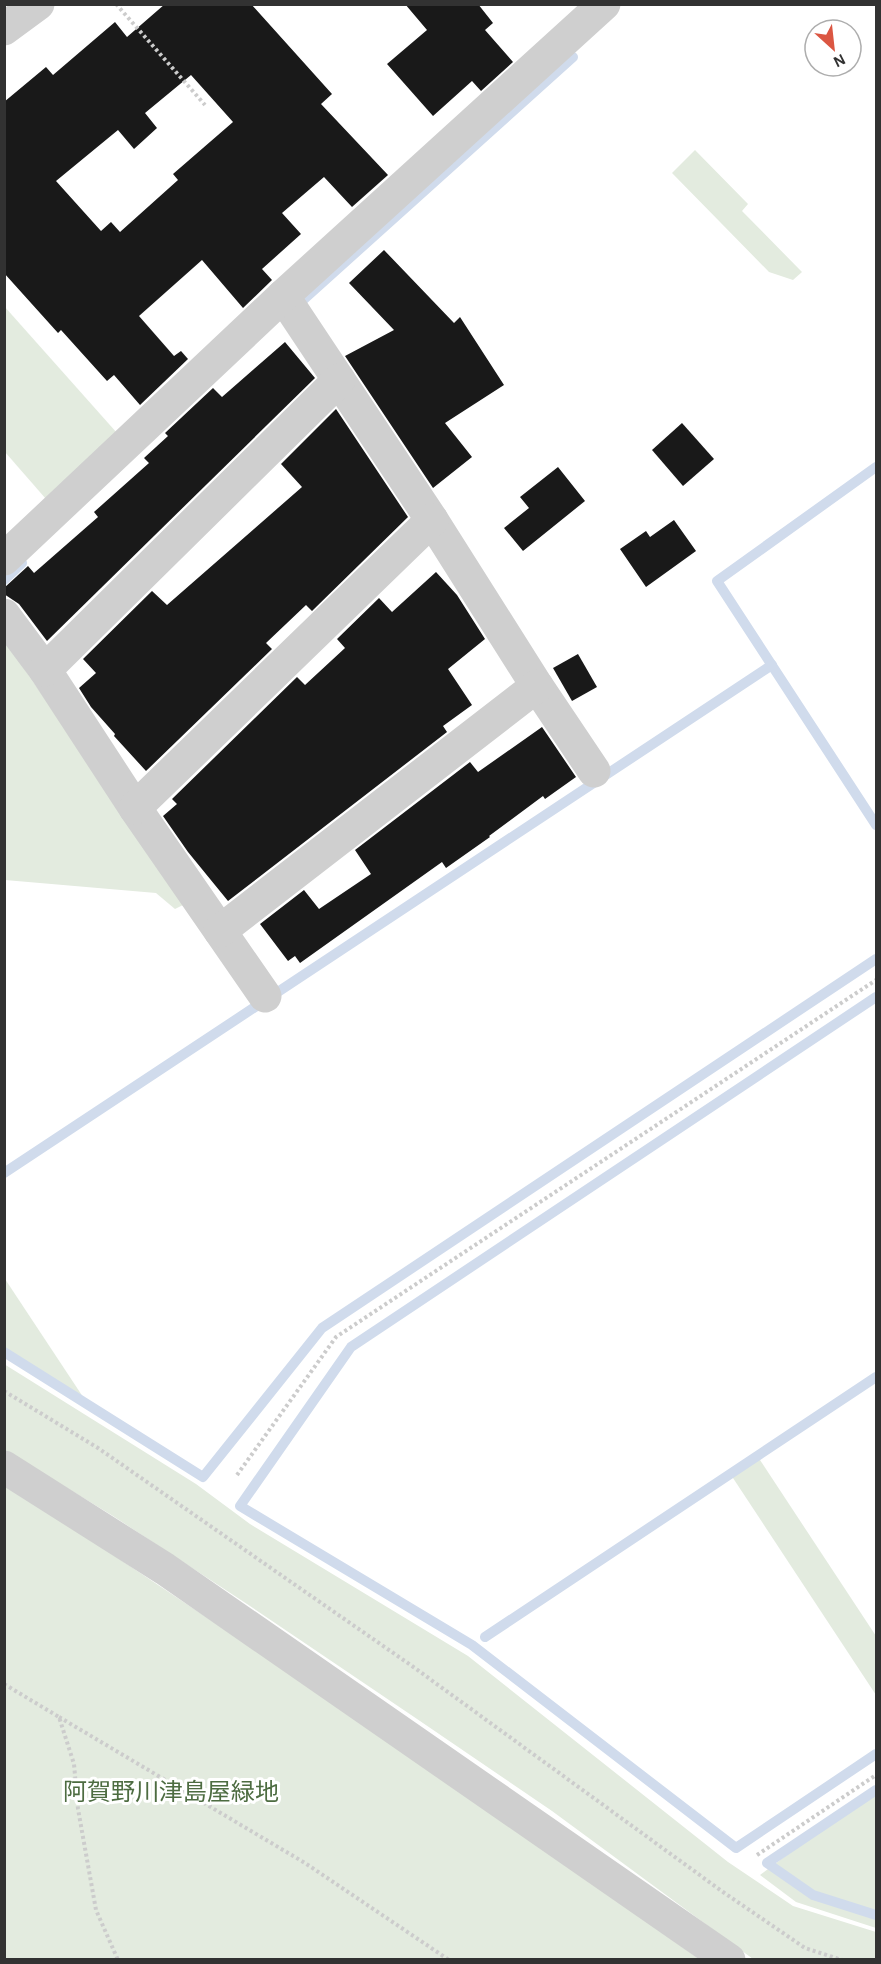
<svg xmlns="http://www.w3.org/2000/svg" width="881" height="1964" font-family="'Alegreya Sans','Noto Sans JP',sans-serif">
	<rect width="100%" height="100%" fill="#fff"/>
	<!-- green -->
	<g fill="#e3ebdf">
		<polygon points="695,150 748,204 742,211 802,272 793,280 769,272 672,173"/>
		<polygon points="4,306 117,433 46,499 5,452"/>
		<polygon points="4,639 185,904 175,909 156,893 5,880"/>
		<polygon points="5,1279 89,1406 5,1353"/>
		<polygon points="4,1364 196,1484 250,1524 468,1656 728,1862 793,1906 876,1932 876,1959 753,1959 552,1811 420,1721 247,1604 113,1516 5,1450"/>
		<polygon points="758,1457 876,1636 876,1695 731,1475"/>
		<polygon points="5,1485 61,1520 390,1740 699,1959 5,1960"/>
		<polygon points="876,1788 876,1928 796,1902 760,1875 822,1829 832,1818"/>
	</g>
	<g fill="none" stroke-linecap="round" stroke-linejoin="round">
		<!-- stream -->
		<g stroke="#d0dbec" stroke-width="10">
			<polyline points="303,300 573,57"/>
			<polyline points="876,467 717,581 876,825"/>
			<polyline points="4,580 22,563"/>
			<polyline points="876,997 351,1347 240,1506 472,1645 736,1848 876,1754"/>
			<polyline points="4,1173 772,665"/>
			<polyline points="4,1352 203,1477 322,1328 876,959"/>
			<polyline points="485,1637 876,1377"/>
			<polyline points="876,1790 767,1863 813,1895 876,1915"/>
		</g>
	</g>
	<!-- building -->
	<g fill="#191919" fill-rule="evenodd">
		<path d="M165,4H251L332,94L321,104L388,175L352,207L324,177L282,213L301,234L262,269L272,280L243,308L202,260L139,316L174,356L181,351L188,359L140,405L114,375L107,381L61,330L58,333L4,273V102L46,67L53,75L115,22L127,37ZM191,75L233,122L173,174L178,180L120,232L111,222L101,231L56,181L118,130L134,149L157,128L145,113Z"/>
		<polygon points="405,4 478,4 493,23 485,30 513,62 481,91 472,81 433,116 387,64 427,30"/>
		<polygon points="384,250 454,323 460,317 504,385 445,423 472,457 433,488 345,356 394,330 349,283"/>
		<polygon points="285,342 315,378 47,641 19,604 4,594 4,588 28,566 34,573 98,517 94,512 149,463 144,458 168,436 165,433 213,388 222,397"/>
		<polygon points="336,409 408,517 312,611 306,605 266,643 272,649 146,771 114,736 115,734 91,707 79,688 96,673 83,659 152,591 167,605 302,487 281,464"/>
		<polygon points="682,423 714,459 683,486 652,450"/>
		<polygon points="558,467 585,501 523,551 504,528 529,508 520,497"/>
		<polygon points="674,520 696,551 646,587 620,549 646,531 650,537"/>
		<polygon points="436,572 457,595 485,639 448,669 472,705 443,726 447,732 228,901 188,852 163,816 177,804 172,799 297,677 305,685 345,648 337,639 379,598 392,612"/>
		<polygon points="578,654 597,687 572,701 553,668"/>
		<polygon points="542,727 576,777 545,799 543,796 489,836 490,837 446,868 442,862 300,963 295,956 288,961 260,924 304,890 319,909 371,874 355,850 470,762 478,772"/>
	</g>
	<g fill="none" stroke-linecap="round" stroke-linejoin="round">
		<!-- path -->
		<g stroke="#ccc" stroke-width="4" stroke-dasharray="3 3" stroke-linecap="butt">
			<polyline points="116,4 205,105"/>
			<polyline points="4,1391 98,1448 412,1666 723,1892 805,1948 842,1960"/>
			<polyline points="237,1475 336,1337 876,980"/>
			<polyline points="4,1684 59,1717 74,1764 78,1809 96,1910 118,1960"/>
			<polyline points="59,1717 305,1863 449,1960"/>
			<polyline points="757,1855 876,1775"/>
		</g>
		<!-- minor -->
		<g stroke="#cfcfcf" stroke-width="33">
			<polyline points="4,29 38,4"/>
			<polyline points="283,296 432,520 537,686 594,771"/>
			<polyline points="4,559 283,296 604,4"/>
			<polyline points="4,615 45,670 135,808 265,996"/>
			<polyline points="45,670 339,380"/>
			<polyline points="135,808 432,520"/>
			<polyline points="220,931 537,686"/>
			<polyline points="4,1467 165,1569 729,1960"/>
		</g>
	</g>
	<g text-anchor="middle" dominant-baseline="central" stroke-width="6" stroke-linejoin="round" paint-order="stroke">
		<!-- park labels -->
		<g font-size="24" fill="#4d6c41" stroke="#fff">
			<text x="171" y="1793">阿賀野川津島屋緑地</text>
		</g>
	</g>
	<!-- border -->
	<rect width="881" height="1964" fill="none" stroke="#323232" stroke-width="12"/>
	<!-- north arrow -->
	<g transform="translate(833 48) rotate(153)"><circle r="28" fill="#ffffff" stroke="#adadad" stroke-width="1.5"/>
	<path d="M0-4.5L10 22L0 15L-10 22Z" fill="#db5642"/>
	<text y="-9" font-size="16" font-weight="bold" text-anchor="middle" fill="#323232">N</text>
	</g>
</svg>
